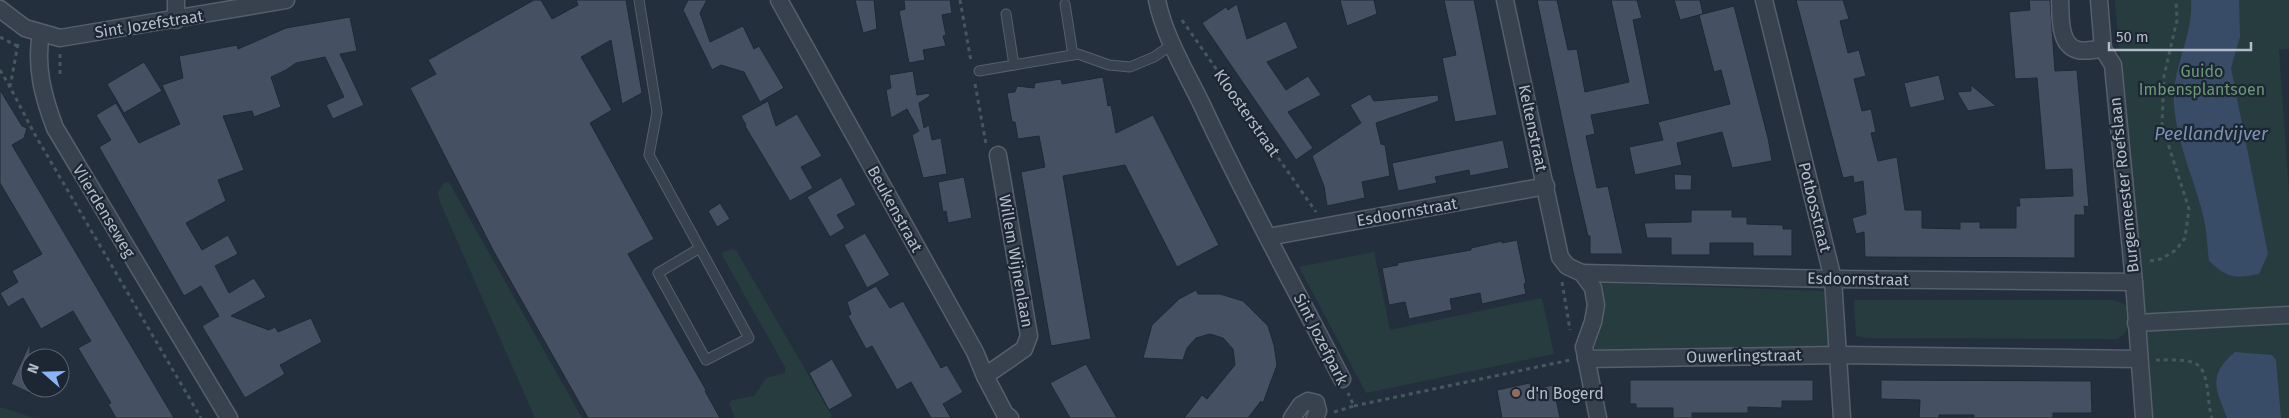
<svg xmlns="http://www.w3.org/2000/svg" width="2289" height="418" font-family="'Fira Sans',sans-serif">
	<rect width="100%" height="100%" fill="#242f3e"/>
	<!-- green -->
	<g fill="#263c3f">
		<polygon points="2115,0 2289,0 2289,49 2279,50 2289,194 2289,418 2150,418"/>
		<polygon points="449,182 582,418 535,418 440,202 438,192 444,183"/>
		<polygon points="733,249 736,250 832,416 828,418 735,418 729,404 732,400 754,396 766,378 785,373 785,367 722,255 723,252"/>
		<polygon points="1374,252 1390,330 1542,298 1554,354 1366,393 1299,267"/>
		<path d="M1600,283L1823,291L1833,295L1829,350L1592,351C1603,331 1607,305 1600,283Z"/>
		<path d="M1857,300H2113L2122,303L2129,308C2130,322 2131,332 2117,339L1866,338L1856,336L1854,301Z"/>
		<polygon points="0,407 34,418 0,418"/>
	</g>
	<!-- water -->
	<g fill="#394c67">
		<path d="M2191,0H2239L2240,37L2231,68L2268,254L2259,274C2233,279 2228,278 2209,261C2207,247 2207,232 2204,219C2195,180 2177,145 2174,105C2171,69 2194,35 2191,0Z"/>
		<path d="M2235,352L2272,355L2276,360L2281,418H2227C2216,389 2207,375 2235,352Z"/>
	</g>
	<!-- building -->
	<g fill="#455162" stroke="#1f2835">
		<polygon points="534,0 541,0 552,19 578,5 576,0 626,0 642,93 622,104 611,40 581,57 612,110 590,123 654,239 628,254 706,390 705,391 720,418 588,418 493,250 410,88 436,74 428,60"/>
		<polygon points="688,0 707,0 700,13 710,42 743,26 754,49 759,46 784,88 760,102 744,72 721,65 712,70 683,10"/>
		<polygon points="855,0 874,0 877,29 863,33"/>
		<polygon points="904,0 950,0 952,13 942,15 946,35 943,36 946,46 923,50 925,60 909,63 899,11 905,9"/>
		<polygon points="1340,0 1374,0 1377,14 1347,26"/>
		<polygon points="1444,0 1474,0 1497,115 1455,122 1442,58 1456,55"/>
		<polygon points="1537,0 1557,0 1568,50 1577,49 1585,92 1629,82 1611,0 1637,0 1642,18 1633,20 1650,104 1591,115 1595,134 1586,136 1597,188 1608,186 1623,254 1590,254 1590,236 1588,236 1572,167"/>
		<polygon points="1674,0 1700,0 1703,14 1680,20"/>
		<polygon points="1796,0 1843,0 1849,19 1840,21 1848,53 1859,50 1866,76 1854,79 1862,111 1871,109 1876,132 1871,133 1878,161 1897,157 1905,210 1922,210 1922,228 1960,229 1960,222 1980,222 1980,228 2016,228 2016,206 2020,206 2019,198 2073,196 2072,169 2045,170 2037,78 2015,79 2009,12 2030,10 2029,0 2050,0 2055,71 2077,70 2089,207 2084,206 2085,215 2075,215 2075,258 1865,257 1864,232 1856,234 1852,218 1866,214 1863,181 1854,183 1853,176 1843,178"/>
		<polygon points="1237,4 1247,39 1286,21 1298,48 1267,62 1286,90 1308,76 1321,95 1288,112 1313,148 1296,160 1202,23 1226,7 1228,10"/>
		<polygon points="1734,6 1768,138 1772,161 1732,168 1722,132 1677,143 1682,165 1635,175 1629,147 1663,140 1658,122 1730,104 1721,70 1714,72 1699,15"/>
		<polygon points="350,17 357,51 340,54 364,105 333,119 326,105 344,97 325,57 296,63 286,70 271,77 281,107 254,117 252,111 223,116 244,170 218,180 226,201 186,223 202,250 228,235 238,254 215,266 229,293 254,278 266,297 231,316 269,330 275,327 278,332 311,318 322,342 280,365 285,374 245,398 202,326 219,316 201,286 184,296 99,147 111,140 96,115 116,103 139,143 180,124 162,85 183,78 179,56 237,45 238,49 286,28"/>
		<polygon points="144,62 162,91 124,113 107,84"/>
		<polygon points="913,71 917,95 929,93 930,96 919,103 924,128 929,125 932,140 941,138 947,174 923,178 912,135 919,131 907,109 891,118 886,90 891,88 889,75"/>
		<polygon points="1939,75 1945,100 1910,108 1904,83"/>
		<polygon points="1103,77 1108,106 1111,105 1116,133 1153,115 1219,245 1177,267 1125,165 1063,176 1091,339 1051,346 1021,172 1045,167 1039,136 1018,139 1015,122 1012,122 1007,93 1015,92 1017,86 1034,88 1035,83 1061,79 1062,84"/>
		<polygon points="1971,85 1996,106 1968,111 1957,92 1971,91"/>
		<polygon points="0,90 22,126 27,128 24,138 12,145 174,418 116,418 108,404 111,403 78,348 91,341 73,311 41,329 23,298 8,307 0,293 18,282 12,271 42,254 0,183"/>
		<polygon points="1370,94 1374,101 1438,95 1439,101 1376,123 1381,144 1385,145 1390,176 1362,182 1365,198 1327,206 1324,186 1312,156 1361,123 1350,105"/>
		<polygon points="768,101 776,126 797,114 822,156 801,167 813,188 790,201 745,126 746,125 741,116"/>
		<polygon points="1503,140 1509,168 1470,176 1469,170 1435,177 1437,183 1398,191 1392,163"/>
		<polygon points="1674,174 1692,175 1691,190 1675,190"/>
		<polygon points="841,177 856,205 837,215 845,228 830,237 807,197"/>
		<polygon points="964,177 972,218 948,223 946,211 943,212 938,182"/>
		<polygon points="720,203 730,219 717,227 708,211"/>
		<polygon points="1691,210 1732,210 1732,217 1747,217 1747,224 1783,225 1783,229 1792,229 1792,256 1753,256 1753,243 1710,243 1710,255 1671,255 1671,238 1647,238 1644,223 1691,222"/>
		<polygon points="865,233 890,275 867,288 844,245"/>
		<polygon points="1517,240 1526,283 1524,284 1526,294 1482,304 1480,293 1450,299 1452,310 1409,319 1405,302 1389,305 1382,268 1398,265 1397,263 1471,250 1471,248 1502,241 1502,243"/>
		<polygon points="876,286 890,308 903,301 941,368 947,365 963,392 943,404 951,418 931,418 911,382 897,390 872,346 866,349 848,316 851,314 847,302"/>
		<polygon points="1196,290 1198,294 1220,294 1243,301 1268,326 1274,345 1277,365 1263,403 1261,401 1248,418 1184,418 1202,395 1207,399 1235,365 1233,349 1223,338 1210,334 1196,338 1187,348 1183,360 1143,358 1152,325 1179,299"/>
		<polygon points="30,343 30,393 11,384"/>
		<polygon points="832,359 853,396 829,410 809,373"/>
		<polygon points="1086,364 1117,418 1070,418 1050,383"/>
		<polygon points="1630,380 1813,380 1813,401 1782,401 1782,408 1748,407 1748,413 1692,413 1692,418 1673,418 1673,408 1636,408 1636,404 1630,404"/>
		<polygon points="1881,380 2091,381 2092,413 2053,413 2053,418 1974,418 1974,415 1939,415 1939,418 1919,418 1920,400 1881,399"/>
		<polygon points="1530,383 1531,390 1553,385 1560,418 1502,418 1497,390"/>
	</g>
	<g fill="none" stroke-linecap="round" stroke-linejoin="round">
		<!-- lane casing -->
		<g stroke="#565f6c" stroke-width="11">
			<g id="lane">
				<polyline points="639,0 657,112 649,155 749,338 706,360 658,273 700,248"/>
				<polyline points="1065,4 1073,55"/>
				<polyline points="1006,14 1014,65"/>
				<polyline points="979,71 1078,54 1109,65 1130,67 1154,57 1173,44"/>
			</g>
		</g>
		<!-- street casing -->
		<g stroke="#565f6c" stroke-width="19">
			<g id="street">
				<polyline points="176,0 176,20"/>
				<polyline points="779,0 975,352 985,376 1005,414 1010,418"/>
				<path d="M1157,0C1164,36 1186,72 1202,105C1245,198 1295,288 1342,379"/>
				<polyline points="1505,0 1560,257 1567,266 1582,273 1593,288 1596,305 1593,322 1584,347 1598,418"/>
				<polyline points="1764,0 1833,279 1842,418"/>
				<path d="M2060,0C2061,15 2058,45 2078,50C2085,52 2096,49 2103,49"/>
				<polyline points="2099,0 2103,49 2113,65 2134,282 2144,418"/>
				<polyline points="0,9 25,28 60,38 286,0"/>
				<path d="M41,33C35,67 43,96 55,128L229,418"/>
				<polyline points="1268,237 1546,186"/>
				<polyline points="1582,273 1833,279 2134,282"/>
				<polyline points="2136,323 2289,315"/>
				<polyline points="1586,359 1839,355 2139,359"/>
				<polyline points="985,376 1024,349 1029,336 998,155"/>
				<polyline points="1292,418 1301,405 1308,401 1316,403 1318,411 1315,418"/>
			</g>
		</g>
		<!-- path -->
		<g stroke="#44595c" stroke-width="3" stroke-dasharray="4 4" stroke-linecap="butt">
			<polyline points="960,0 971,61"/>
			<polyline points="1182,20 1316,212"/>
			<polyline points="0,37 19,47"/>
			<polyline points="18,44 10,87 34,133 201,418"/>
			<polyline points="60,54 60,78"/>
			<polyline points="0,70 10,87"/>
			<polyline points="975,84 986,144"/>
			<polyline points="2150,261 2161,259 2176,250 2185,238 2189,209 2162,125 2164,76 2177,20 2176,0"/>
			<polyline points="1562,282 1570,330"/>
			<path d="M2156,360C2167,360 2181,359 2192,362C2211,367 2206,401 2212,418"/>
			<polyline points="1354,406 1570,360"/>
			<polyline points="1334,412 1354,406 1348,393"/>
		</g>
		<!-- lane -->
		<use href="#lane" stroke="#38414e" stroke-width="9"/>
		<!-- street -->
		<use href="#street" stroke="#38414e" stroke-width="16"/>
	</g>
	<!-- markers -->
	<circle fill="#8d6e63" stroke="#1d2633" stroke-width="2" cx="1516" cy="393" r="5"/>
	<g text-anchor="middle" dominant-baseline="central" stroke-width="4.5" stroke-linejoin="round" paint-order="stroke">
		<!-- street labels -->
		<g font-size="16" fill="#b4bcc9" stroke="#1d2633">
			<text transform="translate(149 24) rotate(-9)">Sint Jozefstraat</text>
			<text transform="translate(1247 113) rotate(55)">Kloosterstraat</text>
			<text transform="translate(1533 128) rotate(78)">Keltenstraat</text>
			<text transform="translate(2124 185) rotate(-96)">Burgemeester Roefslaan</text>
			<text transform="translate(1815 207) rotate(76)">Potbosstraat</text>
			<text transform="translate(895 209) rotate(61)">Beukenstraat</text>
			<text transform="translate(104 211) rotate(59)">Vlierdenseweg</text>
			<text transform="translate(1407 212) rotate(-10)">Esdoornstraat</text>
			<text transform="translate(1016 261) rotate(80)">Willem Wijnenlaan</text>
			<text transform="translate(1858 279) rotate(1)">Esdoornstraat</text>
			<text transform="translate(1321 339) rotate(63)">Sint Jozefpark</text>
			<text transform="translate(1744 356) rotate(-1)">Ouwerlingstraat</text>
		</g>
		<!-- park labels -->
		<g font-size="16" fill="#6b9a76" stroke="#1d2633">
			<text x="2202" y="71">Guido<tspan x="2202" dy="18">Imbensplantsoen</tspan></text>
		</g>
		<!-- poi labels -->
		<g font-size="16" fill="#b4bcc9" stroke="#1d2633" text-anchor="start">
			<text x="1526" y="393">d'n Bogerd</text>
		</g>
		<!-- water labels -->
		<g font-size="18" font-style="italic" fill="#7c92b1" stroke="#1d2633">
			<text x="2211" y="134">Peellandvijver</text>
		</g>
	</g>
	<!-- north arrow -->
	<g transform="translate(45 373) rotate(290)"><circle r="24" fill="#1d2633" stroke="#59626f"/>
	<path d="M0-4L9 19L0 12L-9 19Z" fill="#8ab4f8"/>
	<text y="-8" font-size="14" font-weight="bold" text-anchor="middle" fill="#b4bcc9">N</text>
	</g>
	<!-- scale -->
	<path d="M2109 42v8h142v-8" fill="none" stroke="#b4bcc9" stroke-width="2.5"/>
	<text x="2116" y="42" font-size="15" fill="#b4bcc9" stroke="#1d2633" stroke-width="4" paint-order="stroke">50 m</text>
</svg>
